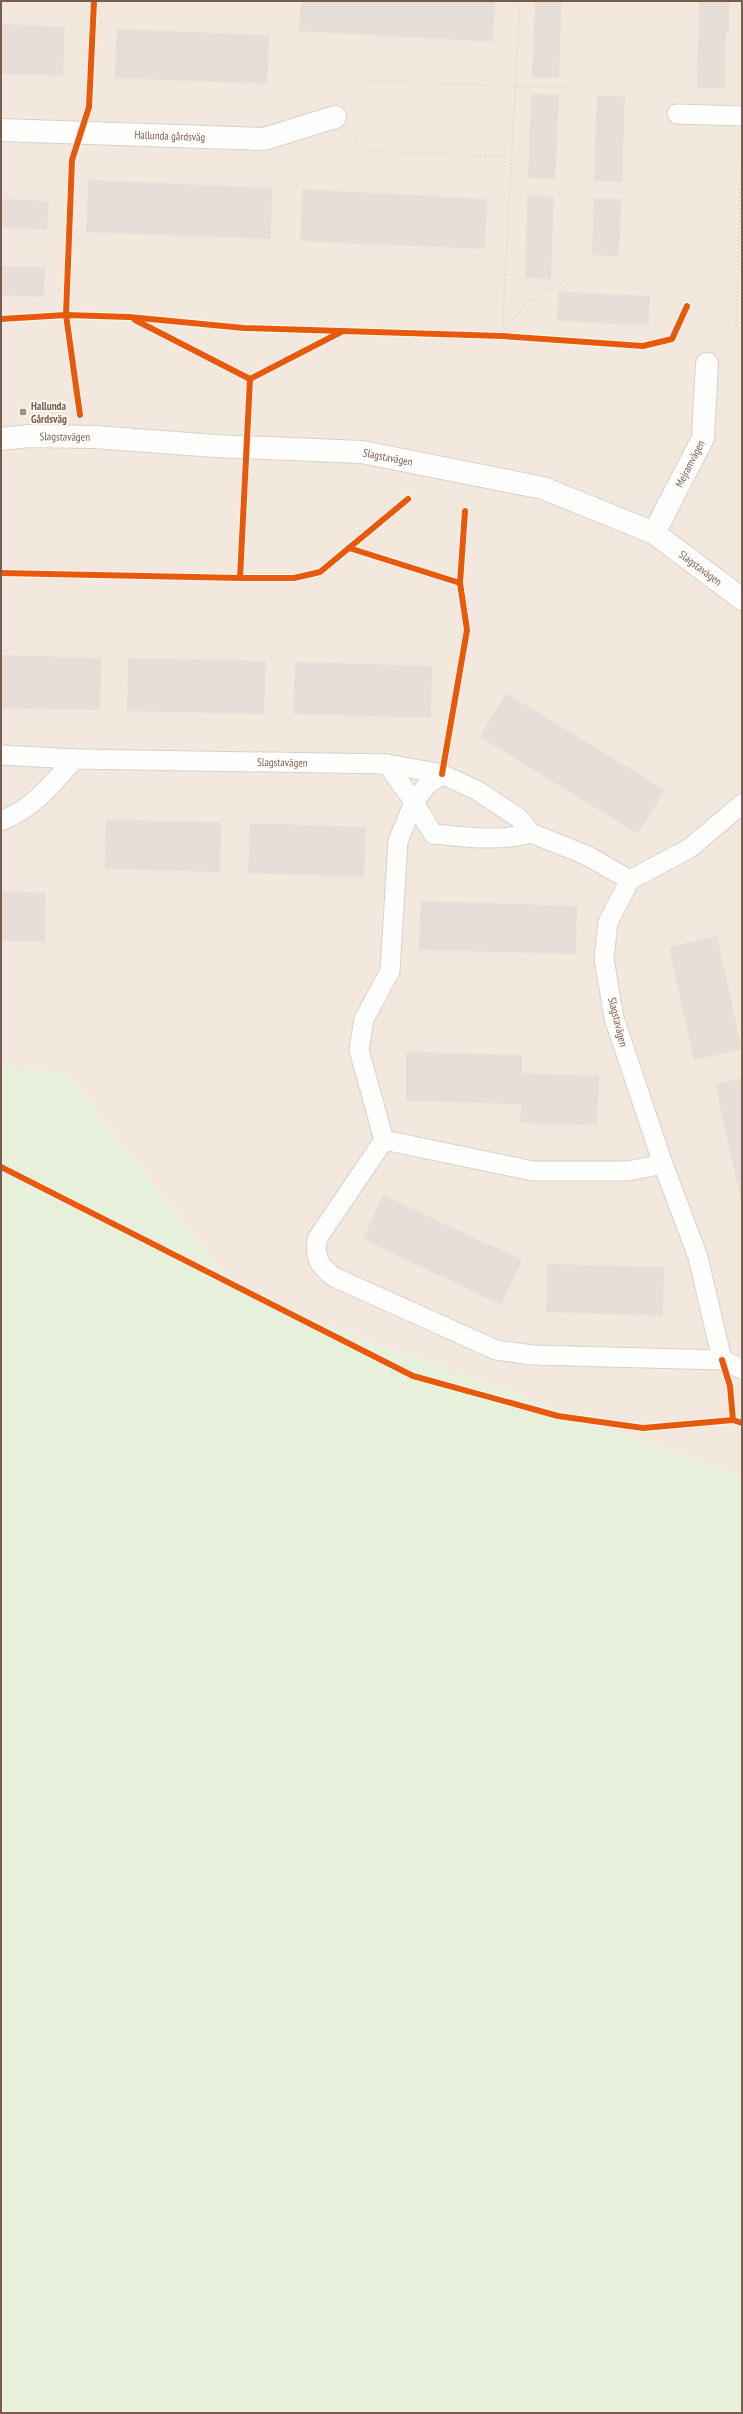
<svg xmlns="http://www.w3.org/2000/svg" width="743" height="2414" font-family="'PT Sans Narrow',sans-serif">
	<rect width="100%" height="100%" fill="#f9f5f0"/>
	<!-- residential -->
	<polygon fill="#f2e8de" points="1,1 742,1 742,1478 238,1293 67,1075 1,1065"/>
	<!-- green -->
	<polygon fill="#e7f0db" points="1,1065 67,1075 238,1293 742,1478 742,2413 1,2413"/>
	<!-- building -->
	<g fill="#e6ded7">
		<polygon points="301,1 495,1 493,42 299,31"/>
		<polygon points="535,1 562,1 559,78 532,78"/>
		<polygon points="699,1 730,1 729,32 726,32 725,88 697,88"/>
		<polygon points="1,24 65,27 63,76 1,74"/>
		<polygon points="117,29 269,35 267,84 115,78"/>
		<polygon points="531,94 559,95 555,179 528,178"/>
		<polygon points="597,95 625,97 622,182 594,181"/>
		<polygon points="88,180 272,188 271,239 86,232"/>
		<polygon points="302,189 487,199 485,249 300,241"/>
		<polygon points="527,196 554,197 551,279 525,278"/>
		<polygon points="594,198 621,199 619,256 592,255"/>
		<polygon points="1,199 49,201 47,230 1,227"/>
		<polygon points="1,266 45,267 44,297 1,295"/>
		<polygon points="558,292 650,296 649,325 557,321"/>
		<polygon points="1,655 101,658 100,710 1,708"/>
		<polygon points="128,658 266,661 264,714 127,711"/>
		<polygon points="295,662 432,666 431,718 293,714"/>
		<polygon points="506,693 665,790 638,834 480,737"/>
		<polygon points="106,820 221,822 220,872 105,869"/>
		<polygon points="250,823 366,827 364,877 248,873"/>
		<polygon points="1,892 46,893 45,942 1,941"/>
		<polygon points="421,901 577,906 576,954 419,950"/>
		<polygon points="717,936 742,1049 694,1060 669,947"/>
		<polygon points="406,1052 522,1055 522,1073 599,1076 597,1125 520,1123 521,1104 406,1101"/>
		<polygon points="742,1078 742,1202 741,1202 715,1084"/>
		<polygon points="383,1195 522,1260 501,1305 363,1239"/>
		<polygon points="547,1264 664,1267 663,1316 546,1312"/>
	</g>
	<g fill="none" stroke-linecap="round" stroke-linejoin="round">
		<!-- service casing -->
		<g stroke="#d7d1cb" stroke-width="21">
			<g id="service">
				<polyline points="677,114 742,116"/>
				<polyline points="1,755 75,759"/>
				<path d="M387,764L414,802L398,841L390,971L364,1019L359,1050L384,1140L317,1239C315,1258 318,1265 334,1277L496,1350L532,1355L722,1360L742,1369"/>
				<path d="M442,774L427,785L414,802L433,834C466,837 498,842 531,833"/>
				<path id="s1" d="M1,821C36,807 50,785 75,759L387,764L442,774L478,791L519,818L531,833L586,855L630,880"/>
				<polyline points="384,1140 533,1171 628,1171 663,1164"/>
				<polyline points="722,1360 698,1257 663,1164 614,1018 604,959 608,922 630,880 690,848 742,804"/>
			</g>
		</g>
		<!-- minor casing -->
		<g stroke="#d7d1cb" stroke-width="24">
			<g id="minor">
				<path id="s2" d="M1,130L264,139L335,117"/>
				<path id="s3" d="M654,533L703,438L707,364"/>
			</g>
		</g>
		<!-- tertiary casing -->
		<g stroke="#d7d1cb" stroke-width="24">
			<g id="tertiary">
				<path id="s4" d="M1,439L29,436L95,437L215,446L362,452L543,488L654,533L742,599"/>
			</g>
		</g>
		<!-- path -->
		<g stroke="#dcd5d0" stroke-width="2.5" stroke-dasharray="1 3" stroke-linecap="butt">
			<polyline points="355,95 369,81 580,88"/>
			<polyline points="354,139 365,151 512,157"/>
			<polyline points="736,325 742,144"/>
			<polyline points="502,336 520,1"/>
			<polyline points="503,336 525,303 574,275"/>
		</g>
		<!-- service -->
		<use href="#service" stroke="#fefefd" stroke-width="19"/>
		<!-- minor -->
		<use href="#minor" stroke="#fefefd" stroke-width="22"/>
		<!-- tertiary -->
		<use href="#tertiary" stroke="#fefefd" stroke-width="22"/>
		<!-- cycleway casing -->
		<g stroke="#fffaf3" stroke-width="8">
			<g id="cycleway">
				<polyline points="1,319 66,315 129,317 244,328 502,336 643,346 672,339 687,306"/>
				<polyline points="135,320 250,379 341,332"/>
				<polyline points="80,415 66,315 72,160 89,107 94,1"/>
				<polyline points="349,548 460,583"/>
				<polyline points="1,573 240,578 250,379"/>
				<polyline points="240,578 294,578 320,572 408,499"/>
				<polyline points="442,774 467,630 460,583 465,511"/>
				<polyline points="1,1167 413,1376 558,1416 643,1428 733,1420 742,1423"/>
				<polyline points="722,1360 730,1386 733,1420"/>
			</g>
		</g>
		<!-- cycleway -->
		<use href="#cycleway" stroke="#e8590c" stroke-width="6"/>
	</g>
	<!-- markers -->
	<rect fill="#a69286" stroke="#fffaf3" stroke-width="1.5" x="19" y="408" width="8" height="8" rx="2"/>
	<g text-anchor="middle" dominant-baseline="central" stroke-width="3.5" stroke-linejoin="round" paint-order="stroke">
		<!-- street labels -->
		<g font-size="11" fill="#7a5c4d" stroke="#fffaf3">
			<text stroke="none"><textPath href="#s2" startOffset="169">Hallunda gårdsväg</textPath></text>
			<text stroke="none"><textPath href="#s4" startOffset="64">Slagstavägen</textPath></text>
			<text stroke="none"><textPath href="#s4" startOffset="388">Slagstavägen</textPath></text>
			<text stroke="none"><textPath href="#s3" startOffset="78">Mejramvägen</textPath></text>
			<text stroke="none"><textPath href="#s4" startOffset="724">Slagstavägen</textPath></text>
			<text stroke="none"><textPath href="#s1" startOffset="305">Slagstavägen</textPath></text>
			<text transform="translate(618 1022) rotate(76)">Slagstavägen</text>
		</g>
		<!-- poi labels -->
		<g font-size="11" font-weight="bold" fill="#7a5c4d" stroke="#fffaf3" text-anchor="start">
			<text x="31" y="406">Hallunda<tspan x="31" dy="13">Gårdsväg</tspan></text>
		</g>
	</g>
	<!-- border -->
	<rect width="743" height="2414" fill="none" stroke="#7a5c4d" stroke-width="4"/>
</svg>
